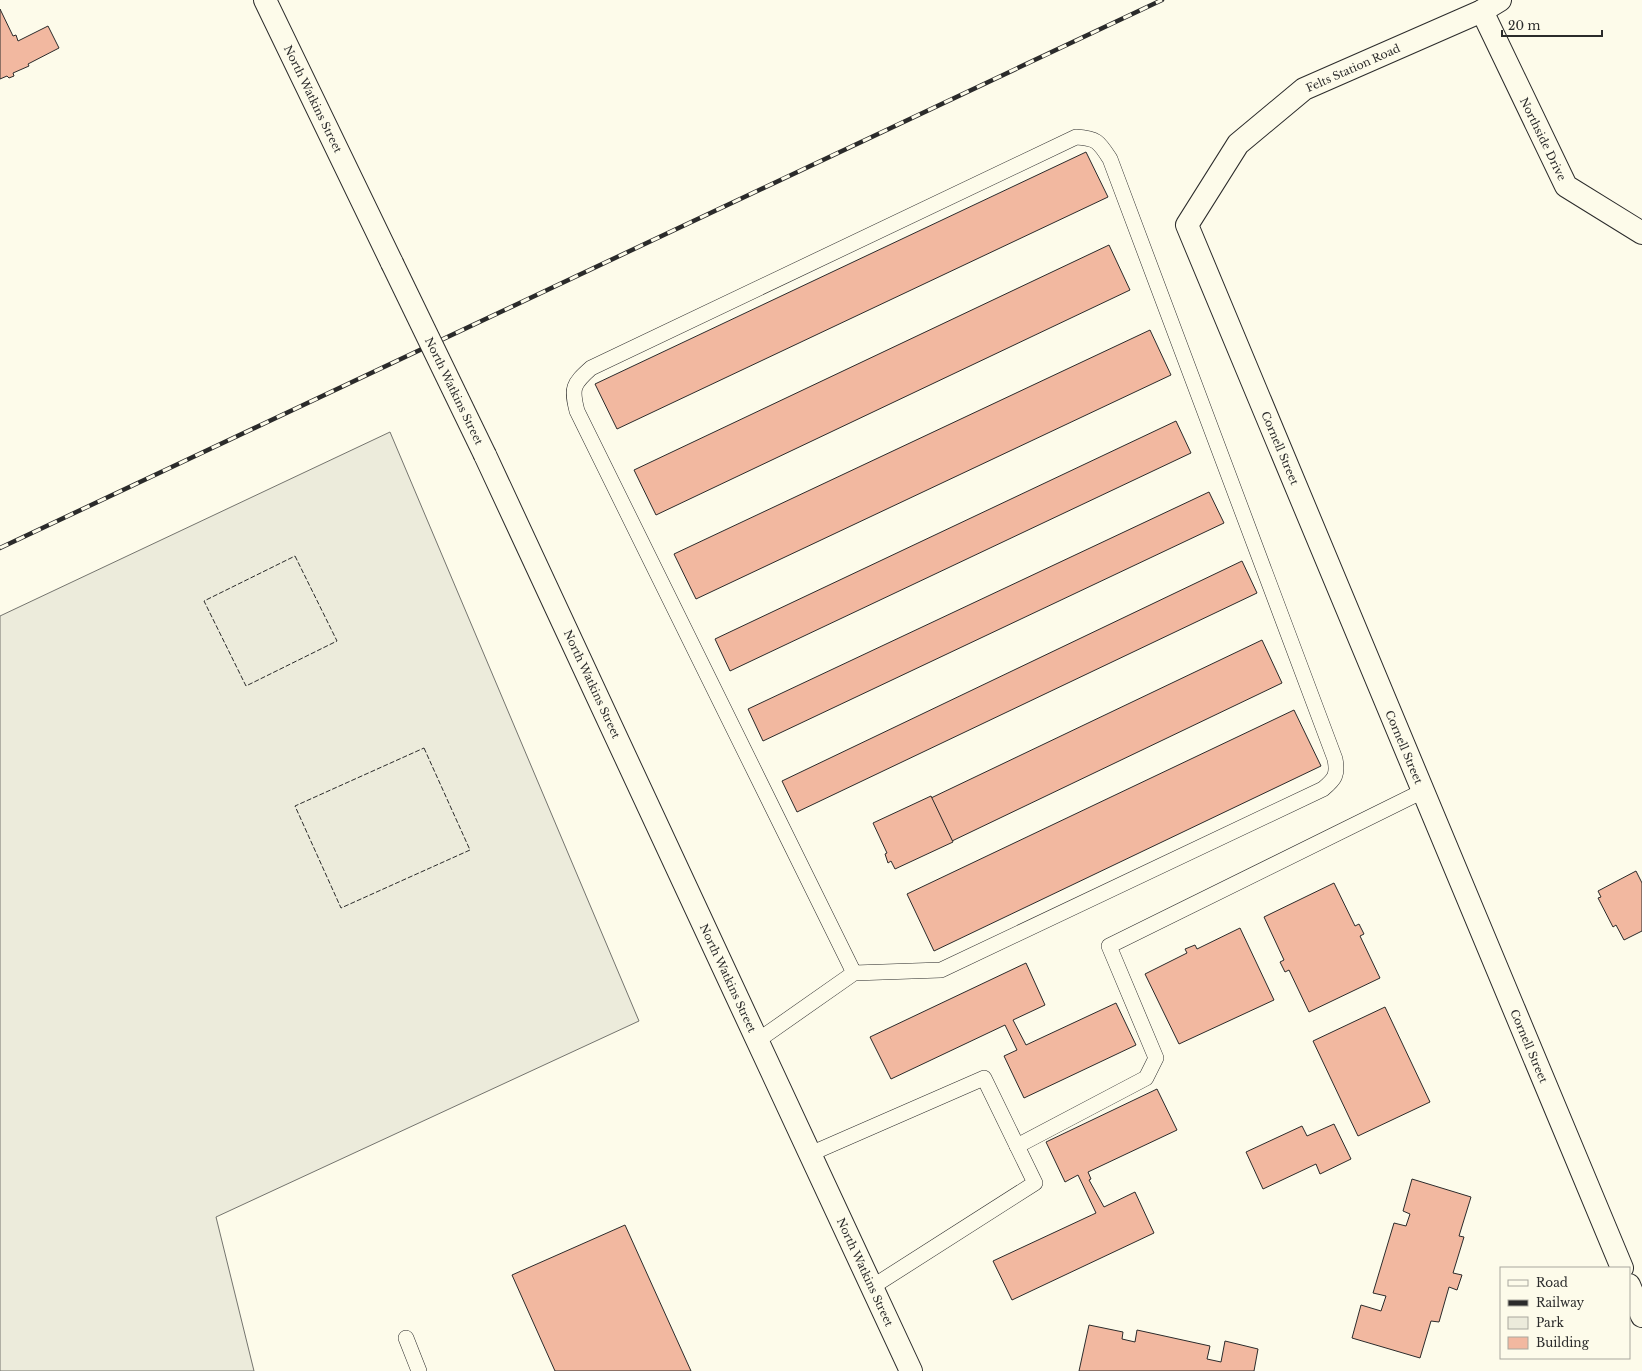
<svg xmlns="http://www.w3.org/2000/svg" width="1642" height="1371" font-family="'Libre Baskerville',serif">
	<rect width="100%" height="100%" fill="#fdfbea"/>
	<!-- green -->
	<polygon fill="#ecebdb" stroke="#74746e" points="390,432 639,1021 216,1217 254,1371 0,1371 0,616"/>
	<!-- building -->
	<g fill="#f2b8a0" stroke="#2b2b2b">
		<polygon points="0,9 13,36 16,35 18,41 48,26 59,48 28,64 29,66 13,73 14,76 9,78 7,76 0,79"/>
		<polygon points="1086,152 1108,197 617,429 595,384"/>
		<polygon points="1109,245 1130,290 656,515 634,470"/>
		<polygon points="1150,330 1171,375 696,599 674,554"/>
		<polygon points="1176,421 1191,453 730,671 715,639"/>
		<polygon points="1209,492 1224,523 763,741 748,709"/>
		<polygon points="1242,561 1257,593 797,812 782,781"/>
		<polygon points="1262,640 1282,683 952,841 931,798"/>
		<polygon points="1294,710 1321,766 934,951 907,894"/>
		<polygon points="931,796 953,842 895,869 891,861 888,863 885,854 887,853 873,823"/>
		<polygon points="1636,871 1642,883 1642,931 1624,940 1616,925 1613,927 1598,898 1601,897 1598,891"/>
		<polygon points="1334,883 1355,926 1359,924 1364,934 1360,936 1380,978 1309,1012 1289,970 1285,972 1280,962 1284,960 1264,917"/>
		<polygon points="1240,928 1274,1000 1179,1044 1145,974 1187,953 1185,949 1195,945 1197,949"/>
		<polygon points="1026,963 1045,1005 1013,1020 1026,1045 1116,1003 1136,1045 1024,1098 1004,1056 1017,1050 1005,1025 891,1079 870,1037"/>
		<polygon points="1385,1007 1430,1102 1358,1136 1313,1041"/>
		<polygon points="1157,1089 1177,1130 1088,1172 1091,1179 1089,1180 1104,1207 1135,1192 1154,1233 1012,1300 993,1261 1096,1213 1078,1175 1065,1182 1046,1142"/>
		<polygon points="1334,1124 1351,1159 1320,1174 1316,1164 1263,1189 1246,1152 1302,1126 1307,1136"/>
		<polygon points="1412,1179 1471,1197 1459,1236 1464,1237 1453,1273 1462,1275 1457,1290 1449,1287 1439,1322 1431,1321 1420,1358 1352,1338 1361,1305 1381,1311 1386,1296 1373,1293 1394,1223 1406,1226 1410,1214 1403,1211"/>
		<polygon points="625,1225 691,1371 555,1371 512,1275"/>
		<polygon points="1089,1325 1123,1332 1122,1339 1135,1342 1137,1330 1210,1346 1207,1359 1221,1362 1225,1341 1258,1349 1254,1371 1079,1371"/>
	</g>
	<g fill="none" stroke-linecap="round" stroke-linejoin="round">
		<!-- lane casing -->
		<g stroke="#2b2b2b" stroke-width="16">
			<g id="lane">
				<path d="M757,1041L854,973L941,970L1323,789C1335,779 1338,775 1335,759L1110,159C1099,142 1097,138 1076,137L591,368C573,384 571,388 577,411L854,973"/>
				<polyline points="1017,1146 1146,1078 1156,1058 1109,946 1423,791"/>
				<polyline points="810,1154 984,1078 1035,1183 872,1287"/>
				<polyline points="406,1338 419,1371"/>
			</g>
		</g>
		<!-- street casing -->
		<g stroke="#2b2b2b" stroke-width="24">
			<polyline id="street" points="1482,11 1566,186 1642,233"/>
		</g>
		<!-- secondary casing -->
		<g stroke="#2b2b2b" stroke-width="24">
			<g id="secondary">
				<polyline points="265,0 392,263"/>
				<polyline points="1500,0 1482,11 1304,89 1238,144 1187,225 1622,1268"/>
				<polyline points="485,455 911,1371"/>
				<polyline points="1629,1285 1642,1316"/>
			</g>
		</g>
		<!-- lane -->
		<use href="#lane" stroke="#fdfbea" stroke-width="15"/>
		<!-- street -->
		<use href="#street" stroke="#fdfbea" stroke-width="22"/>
		<!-- secondary -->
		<use href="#secondary" stroke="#fdfbea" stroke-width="22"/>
		<!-- rail casing -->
		<g stroke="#2b2b2b" stroke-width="4.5">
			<polyline id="rail" points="0,548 1162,0"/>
		</g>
		<!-- rail -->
		<use href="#rail" stroke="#fdfbea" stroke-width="3" stroke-dasharray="9" stroke-linecap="butt"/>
		<!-- secondary-bridge casing -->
		<g stroke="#2b2b2b" stroke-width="24" stroke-linecap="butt">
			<polyline id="secondary-bridge" points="392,263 485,455"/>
		</g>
		<!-- secondary-bridge -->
		<use href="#secondary-bridge" stroke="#fdfbea" stroke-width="22"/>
		<!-- fence -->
		<g stroke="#2b2b2b" stroke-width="1" stroke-dasharray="5 2" stroke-linecap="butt">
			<polygon points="295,556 337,641 246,686 204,601"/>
			<polygon points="424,748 470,850 341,908 295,806"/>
		</g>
	</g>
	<g text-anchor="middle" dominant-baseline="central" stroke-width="3" stroke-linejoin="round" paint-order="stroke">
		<!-- street labels -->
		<g font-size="11" fill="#2b2b2b" stroke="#fdfbea">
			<text transform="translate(1353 68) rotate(-24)">Felts Station Road</text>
			<text transform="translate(313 99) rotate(64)">North Watkins Street</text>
			<text transform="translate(1543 139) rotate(64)">Northside Drive</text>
			<text transform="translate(454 391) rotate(64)">North Watkins Street</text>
			<text transform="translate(1280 448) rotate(67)">Cornell Street</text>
			<text transform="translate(592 684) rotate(65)">North Watkins Street</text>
			<text transform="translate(1404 747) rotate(67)">Cornell Street</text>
			<text transform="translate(728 978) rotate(65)">North Watkins Street</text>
			<text transform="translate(1529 1046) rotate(67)">Cornell Street</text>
			<text transform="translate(865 1272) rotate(65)">North Watkins Street</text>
		</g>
	</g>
	<!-- legend -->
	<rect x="1500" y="1267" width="130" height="92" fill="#fdfbea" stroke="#a9a89e"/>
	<rect x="1508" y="1280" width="20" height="6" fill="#fdfbea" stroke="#a9a89e"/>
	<text x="1536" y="1287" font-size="12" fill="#2b2b2b">Road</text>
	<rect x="1508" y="1300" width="20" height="6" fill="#2b2b2b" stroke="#a9a89e"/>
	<text x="1536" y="1307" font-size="12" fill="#2b2b2b">Railway</text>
	<rect x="1508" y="1317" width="20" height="12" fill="#ecebdb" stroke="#a9a89e"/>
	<text x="1536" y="1327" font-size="12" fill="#2b2b2b">Park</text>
	<rect x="1508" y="1337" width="20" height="12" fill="#f2b8a0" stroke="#a9a89e"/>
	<text x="1536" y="1347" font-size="12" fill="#2b2b2b">Building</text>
	<!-- scale -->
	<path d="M1502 30v6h100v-6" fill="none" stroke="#2b2b2b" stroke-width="2"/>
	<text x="1508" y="30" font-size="12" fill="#2b2b2b" stroke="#fdfbea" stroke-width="3" paint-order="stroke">20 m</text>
</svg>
